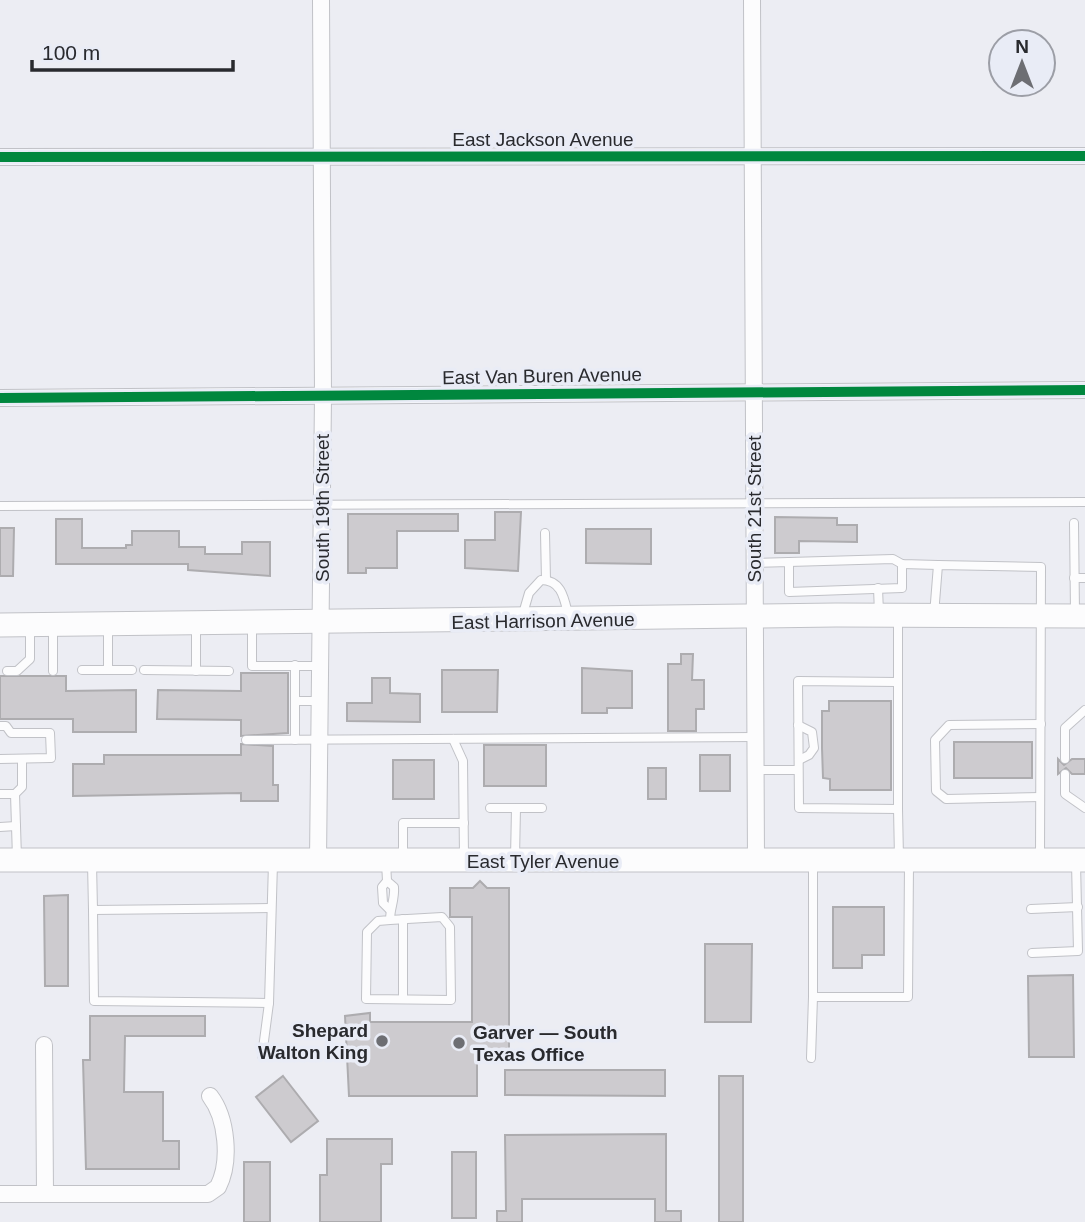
<svg xmlns="http://www.w3.org/2000/svg" width="1085" height="1222" font-family="Helvetica,sans-serif">
	<rect width="100%" height="100%" fill="#ecedf3"/>
	<!-- building -->
	<g fill="#cdcbcf" stroke="#adacaf" stroke-width="2">
		<polygon points="495,512 521,512 518,571 465,568 465,540 495,540"/>
		<polygon points="348,514 458,514 458,531 397,531 397,568 366,568 366,573 348,573"/>
		<polygon points="775,517 837,518 837,525 857,525 857,542 799,541 799,553 775,553"/>
		<polygon points="56,519 82,519 82,548 126,548 126,545 132,545 132,531 179,531 179,547 205,547 205,554 242,554 242,542 270,542 270,576 188,570 188,564 56,564"/>
		<polygon points="0,528 14,528 13,576 0,576"/>
		<polygon points="586,529 651,529 651,564 586,563"/>
		<polygon points="681,654 693,654 692,680 704,680 704,709 696,709 696,731 668,731 668,664 681,664"/>
		<polygon points="582,668 632,671 632,708 607,708 607,713 582,713"/>
		<polygon points="442,670 498,670 497,712 442,712"/>
		<polygon points="241,673 288,673 288,733 241,736 241,720 157,719 158,690 241,691"/>
		<polygon points="0,676 66,676 66,691 136,690 136,732 73,732 73,719 0,719"/>
		<polygon points="372,678 390,678 390,693 420,694 420,722 347,721 347,703 372,703"/>
		<polygon points="829,701 891,701 891,790 830,790 830,779 823,778 822,748 822,711 829,711"/>
		<rect x="954" y="742" width="78" height="36"/>
		<polygon points="241,744 273,746 273,785 278,785 278,801 241,801 241,793 73,796 73,764 104,764 104,755 241,755"/>
		<rect x="484" y="745" width="62" height="41"/>
		<rect x="700" y="755" width="30" height="36"/>
		<polygon points="1058,759 1064,765 1072,759 1085,759 1085,774 1072,774 1066,768 1058,774"/>
		<rect x="393" y="760" width="41" height="39"/>
		<rect x="648" y="768" width="18" height="31"/>
		<polygon points="480,881 487,888 509,888 509,1060 477,1060 477,1096 349,1096 345,1016 370,1013 370,1022 472,1022 472,917 450,917 450,888 473,888"/>
		<polygon points="68,895 68,986 45,986 44,896"/>
		<polygon points="833,907 884,907 884,955 862,955 862,968 833,968"/>
		<polygon points="705,944 752,944 751,1022 705,1022"/>
		<polygon points="1073,975 1074,1057 1029,1057 1028,976"/>
		<polygon points="90,1016 205,1016 205,1036 125,1036 124,1092 163,1092 163,1141 179,1141 179,1169 86,1169 83,1060 90,1060"/>
		<polygon points="505,1070 665,1070 665,1096 505,1095"/>
		<polygon points="283,1076 318,1121 291,1142 256,1097"/>
		<rect x="719" y="1076" width="24" height="146"/>
		<polygon points="666,1134 666,1211 681,1211 681,1222 655,1222 655,1199 522,1199 522,1222 497,1222 497,1211 506,1211 505,1135"/>
		<polygon points="327,1139 392,1139 392,1164 381,1164 381,1222 320,1222 320,1175 327,1175"/>
		<rect x="452" y="1152" width="24" height="66"/>
		<rect x="244" y="1162" width="26" height="60"/>
	</g>
	<g fill="none" stroke-linecap="round" stroke-linejoin="round">
		<!-- service casing -->
		<g stroke="#c1c2c7" stroke-width="10">
			<g id="service">
				<polyline points="0,506 1085,502"/>
				<polyline points="1074,523 1075,613"/>
				<polyline points="545,533 546,580"/>
				<polyline points="789,562 893,559 902,564 938,565"/>
				<polyline points="755,563 789,562 789,592 902,588 902,564"/>
				<polyline points="1074,578 1085,578"/>
				<polyline points="878,588 879,613"/>
				<polyline points="934,615 938,565 1041,567 1040,857"/>
				<path d="M522,617L529,593L541,580C561,580 564,597 568,614"/>
				<polyline points="252,624 252,666 321,666"/>
				<polyline points="196,625 196,671"/>
				<polyline points="82,670 108,670 108,627"/>
				<polyline points="108,670 132,670"/>
				<polyline points="144,670 229,671"/>
				<polyline points="7,671 17,671 30,659 30,628"/>
				<polyline points="53,671 53,628"/>
				<polyline points="897,682 798,681 799,808 898,809 898,618"/>
				<polyline points="296,701 320,701"/>
				<polyline points="798,725 812,732 814,748 809,755 799,760"/>
				<polyline points="0,726 6,726 11,733 50,733 51,758 0,759"/>
				<polyline points="453,739 463,761 464,856"/>
				<polyline points="246,740 755,737"/>
				<polyline points="295,740 295,665"/>
				<polyline points="1065,759 1065,728 1085,710"/>
				<polyline points="755,770 798,770"/>
				<polyline points="1065,774 1065,794 1085,808"/>
				<polyline points="0,794 15,794"/>
				<polyline points="1040,797 946,799 936,791 935,740 949,725 1041,724"/>
				<polyline points="490,808 516,808 515,858"/>
				<polyline points="516,808 542,808"/>
				<polyline points="898,809 899,858"/>
				<polyline points="0,827 16,826"/>
				<polyline points="17,858 15,794 22,787 22,759"/>
				<polyline points="403,858 403,823 464,823"/>
				<polyline points="813,861 813,997 908,997 909,864"/>
				<polyline points="386,862 387,881 382,887 383,903 390,910"/>
				<polyline points="92,863 93,910 271,908"/>
				<path d="M387,881L394,887C395,900 390,908 390,920L378,921L367,932L366,999L451,1000L450,927L442,917L390,920"/>
				<polyline points="1031,909 1078,907"/>
				<polyline points="93,910 94,1001 269,1003"/>
				<polyline points="403,919 403,999"/>
				<polyline points="1032,953 1078,951 1076,863"/>
				<polyline points="262,1056 269,1003 273,863"/>
				<polyline points="811,1058 813,997"/>
			</g>
		</g>
		<!-- minor casing -->
		<g stroke="#c1c2c7" stroke-width="18">
			<g id="minor">
				<polyline points="752,0 756,861"/>
				<polyline points="0,157 1085,156"/>
				<polyline points="0,398 1085,390"/>
				<polyline points="318,860 323,396 321,0"/>
				<polyline points="44,1045 45,1194"/>
				<path d="M0,1194H208L218,1187C231,1162 227,1118 210,1096"/>
			</g>
		</g>
		<!-- secondary casing -->
		<g stroke="#c1c2c7" stroke-width="25">
			<g id="secondary">
				<polyline points="0,625 836,615 1085,616"/>
				<polyline points="0,860 1085,860"/>
			</g>
		</g>
		<!-- service -->
		<use href="#service" stroke="#fcfcfd" stroke-width="8"/>
		<!-- minor -->
		<use href="#minor" stroke="#fcfcfd" stroke-width="16"/>
		<!-- secondary -->
		<use href="#secondary" stroke="#fcfcfd" stroke-width="23"/>
		<!-- cycleway casing -->
		<g stroke="#e9ecf6" stroke-width="15">
			<g id="cycleway">
				<polyline points="0,157 1085,156"/>
				<polyline points="0,398 1085,390"/>
			</g>
		</g>
		<!-- cycleway -->
		<use href="#cycleway" stroke="#00873e" stroke-width="10"/>
	</g>
	<!-- markers -->
	<g fill="#6d6e73" stroke="#e9ecf6" stroke-width="2.5">
		<circle cx="382" cy="1041" r="7"/>
		<circle cx="459" cy="1043" r="7"/>
	</g>
	<g text-anchor="middle" dominant-baseline="central" stroke-width="7" stroke-linejoin="round" paint-order="stroke">
		<!-- street labels -->
		<g font-size="19" fill="#292a2e" stroke="#e9ecf6">
			<text x="543" y="139">East Jackson Avenue</text>
			<text transform="translate(542 376) rotate(-1)">East Van Buren Avenue</text>
			<text transform="translate(322 508) rotate(-90)">South 19th Street</text>
			<text transform="translate(754 509) rotate(-90)">South 21st Street</text>
			<text transform="translate(543 621) rotate(-1)">East Harrison Avenue</text>
			<text x="543" y="861">East Tyler Avenue</text>
		</g>
		<!-- poi labels -->
		<g font-size="19" font-weight="bold" fill="#292a2e" stroke="#e9ecf6" text-anchor="end">
			<text x="368" y="1030">Shepard<tspan x="368" dy="22">Walton King</tspan></text>
			<text x="473" y="1032" text-anchor="start">Garver — South<tspan x="473" dy="22">Texas Office</tspan></text>
		</g>
	</g>
	<!-- north arrow -->
	<g transform="translate(1022 63)"><circle r="33" fill="#e9ecf6" stroke="#9c9ea6" stroke-width="2"/>
	<path d="M0-5L12 26L0 18L-12 26Z" fill="#6d6e73"/>
	<text y="-10" font-size="19" font-weight="bold" text-anchor="middle" fill="#292a2e">N</text>
	</g>
	<!-- scale -->
	<path d="M32 60v10h201v-10" fill="none" stroke="#292a2e" stroke-width="3.5"/>
	<text x="42" y="60" font-size="21" fill="#292a2e" stroke="#e9ecf6" stroke-width="5" paint-order="stroke">100 m</text>
</svg>
